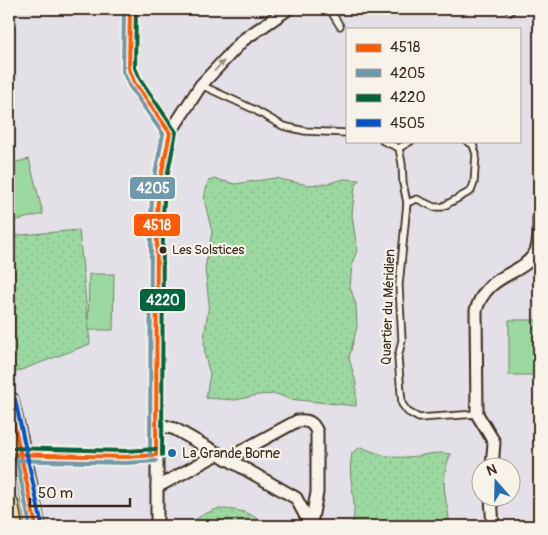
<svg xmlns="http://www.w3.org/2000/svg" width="548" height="535" font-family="Pangolin,sans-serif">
	<defs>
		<pattern id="grass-dots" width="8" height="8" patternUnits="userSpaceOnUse" patternTransform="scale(1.25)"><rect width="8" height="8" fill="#9cd9a1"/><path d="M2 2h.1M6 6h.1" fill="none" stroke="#87ba8a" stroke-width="1.8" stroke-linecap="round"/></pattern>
	</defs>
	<rect width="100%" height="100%" fill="#e3e0e7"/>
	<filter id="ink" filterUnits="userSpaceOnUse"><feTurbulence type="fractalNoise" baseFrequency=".02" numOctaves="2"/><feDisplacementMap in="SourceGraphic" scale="10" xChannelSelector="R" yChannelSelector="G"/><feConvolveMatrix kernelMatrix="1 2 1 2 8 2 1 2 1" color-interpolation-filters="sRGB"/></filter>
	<g filter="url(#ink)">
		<!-- grass -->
		<g fill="url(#grass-dots)" stroke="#6c8260">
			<polygon points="275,178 308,185 325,184 344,179 359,180 355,186 352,215 357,250 352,264 350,287 356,305 357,327 349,358 356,383 356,406 289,399 277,394 258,395 236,400 206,398 210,374 205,356 204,339 209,303 205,268 212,232 204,199 208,181 216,179 235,184"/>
			<polygon points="79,230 90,344 16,372 9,342 9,236"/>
			<path d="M361,447C376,453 390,459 407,457C423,456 435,451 451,454C445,466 443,481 445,494C446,505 450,515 449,526H352C359,499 346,480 352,453Z"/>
			<path d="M217,509C235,509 253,511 264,526H191C196,516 207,513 217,509Z"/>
		</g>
		<!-- pitch -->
		<g fill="#9cd9a1" stroke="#6c8260">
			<polygon points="29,159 43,214 9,222 9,164"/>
			<polygon points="89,274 114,274 113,330 88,330"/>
			<rect x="509" y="320" width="29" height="55"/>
		</g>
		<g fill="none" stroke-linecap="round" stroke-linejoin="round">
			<!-- lane casing -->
			<g stroke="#3b2a1e" stroke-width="9">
				<g id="lane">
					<polyline points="510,12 512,9"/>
					<polyline points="332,13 340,26"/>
					<polyline points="201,85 253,109 283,126 305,131 347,133"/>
					<polyline points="383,141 399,148 402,164 403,183 407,203 399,285 402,340 398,358 402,404 408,412 419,418 477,414"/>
					<polyline points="399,148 411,141"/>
					<polyline points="407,203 417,199 434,207 442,207 471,191 474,183 476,154 473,145 467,141"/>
				</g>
			</g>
			<!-- street casing -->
			<g stroke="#3b2a1e" stroke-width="15">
				<g id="street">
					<polyline points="130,9 129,69 134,82 170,133"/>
					<polyline points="157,424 175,429 296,498 311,526"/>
					<polyline points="9,454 126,457 156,455"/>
					<path d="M227,459L297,421C308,420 313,422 317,432V493L311,523"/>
					<path d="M492,468L494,442L477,414L476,310C488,271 523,277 536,251C540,241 539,229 539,219"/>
					<polyline points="157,487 218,454"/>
					<polyline points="491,498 493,526"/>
					<polyline points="157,526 157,215 159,186 170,133 201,85 243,40 288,9"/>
				</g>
			</g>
			<!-- primary casing -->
			<g stroke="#3b2a1e" stroke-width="21">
				<g id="primary">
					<polyline points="9,400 22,455 36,526"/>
					<polyline points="9,504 13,526"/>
				</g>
			</g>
			<!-- lane -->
			<use href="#lane" stroke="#f7f3e8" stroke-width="5.5"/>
			<!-- street -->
			<use href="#street" stroke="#f7f3e8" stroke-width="11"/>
			<!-- primary -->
			<use href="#primary" stroke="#f9e181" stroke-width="18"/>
			<!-- bus-1 casing -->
			<g stroke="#f7f3e8" stroke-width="8">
				<g id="bus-1">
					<polyline points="130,9 129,69 134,82 170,133 159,186 157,215 156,455"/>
					<polyline points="9,400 36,526"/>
					<polyline points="9,454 126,457 156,455"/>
				</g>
			</g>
			<!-- bus-2 casing -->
			<g stroke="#f7f3e8" stroke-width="8">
				<g id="bus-2">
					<polyline points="124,9 123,71 129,85 163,134 153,185 151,215 150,455"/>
					<polyline points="16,456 30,526"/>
					<polyline points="9,460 126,463 156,461"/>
				</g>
			</g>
			<!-- bus-3 casing -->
			<g stroke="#f7f3e8" stroke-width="8">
				<g id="bus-3">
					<polyline points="136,9 135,68 140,79 176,132 165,187 163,215 162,455"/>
					<polyline points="9,448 126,451 156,449"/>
				</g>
			</g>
			<!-- bus-4 casing -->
			<g stroke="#f7f3e8" stroke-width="8">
				<polyline id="bus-4" points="15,399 42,525"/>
			</g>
			<!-- bus-1 -->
			<use href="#bus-1" stroke="#ff5a00" stroke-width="4"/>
			<!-- bus-2 -->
			<use href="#bus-2" stroke="#6d99aa" stroke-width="4"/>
			<!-- bus-3 -->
			<use href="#bus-3" stroke="#00643c" stroke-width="4"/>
			<!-- bus-4 -->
			<use href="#bus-4" stroke="#0055c8" stroke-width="4"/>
		</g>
		<!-- one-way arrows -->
		<defs><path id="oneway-solid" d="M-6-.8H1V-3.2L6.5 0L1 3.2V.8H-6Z" transform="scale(1.25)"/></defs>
		<use fill="#998e83" href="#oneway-solid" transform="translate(219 66) rotate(-48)"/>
	</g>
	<!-- markers -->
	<circle fill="#3b2a1e" stroke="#f7f3e8" stroke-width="2" cx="163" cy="250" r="4.5"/>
	<circle fill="#1f6fb2" stroke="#f7f3e8" stroke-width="2" cx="172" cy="453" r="5"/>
	<g text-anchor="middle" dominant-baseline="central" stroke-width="4.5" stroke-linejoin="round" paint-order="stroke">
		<!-- bus labels -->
		<g font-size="13" fill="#3b2a1e" stroke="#f7f3e8" text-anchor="start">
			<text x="172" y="250">Les Solstices</text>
		</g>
		<!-- street labels -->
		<g font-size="14" fill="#3b2a1e" stroke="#f7f3e8">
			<text transform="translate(388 307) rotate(-88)">Quartier du Méridien</text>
		</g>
		<!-- poi labels -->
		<g font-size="14" fill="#3b2a1e" stroke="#f7f3e8" text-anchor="start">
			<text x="182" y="453">La Grande Borne</text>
		</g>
	</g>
	<g stroke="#f7f3e8" stroke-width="2">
		<rect x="129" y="176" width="47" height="24" rx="5" fill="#6d99aa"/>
		<rect x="133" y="213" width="48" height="24" rx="5" fill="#ff5a00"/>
		<rect x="139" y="288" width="47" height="24" rx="5" fill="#00643c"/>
	</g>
	<g font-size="14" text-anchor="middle" font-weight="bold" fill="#fff">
		<text x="153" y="193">4205</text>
		<text x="157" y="230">4518</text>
		<text x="163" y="305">4220</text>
	</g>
	<!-- margin -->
	<rect width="548" height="535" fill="none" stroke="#f7f3e8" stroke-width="30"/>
	<rect x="15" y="15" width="518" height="505" fill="none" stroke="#3b2a1e" stroke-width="2" filter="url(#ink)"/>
	<!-- legend -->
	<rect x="346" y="28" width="175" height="115" fill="#f7f3e8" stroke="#aca397"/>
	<rect x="356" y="44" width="25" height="8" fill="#ff5a00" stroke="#aca397"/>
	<text x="390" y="52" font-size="15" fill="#3b2a1e">4518</text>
	<rect x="356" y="69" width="25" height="8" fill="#6d99aa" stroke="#aca397"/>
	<text x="390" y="78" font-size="15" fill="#3b2a1e">4205</text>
	<rect x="356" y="94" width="25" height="8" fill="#00643c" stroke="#aca397"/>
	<text x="390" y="102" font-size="15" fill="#3b2a1e">4220</text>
	<rect x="356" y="119" width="25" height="8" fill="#0055c8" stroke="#aca397"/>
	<text x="390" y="128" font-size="15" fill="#3b2a1e">4505</text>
	<!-- north arrow -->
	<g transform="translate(496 482) rotate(340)"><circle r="24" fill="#f7f3e8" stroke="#aca397"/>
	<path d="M0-4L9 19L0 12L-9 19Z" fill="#1f6fb2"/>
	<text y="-8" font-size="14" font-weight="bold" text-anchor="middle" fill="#3b2a1e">N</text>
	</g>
	<!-- scale -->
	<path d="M30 498v8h100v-8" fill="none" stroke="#3b2a1e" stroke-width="2.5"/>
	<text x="38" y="498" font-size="15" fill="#3b2a1e" stroke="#f7f3e8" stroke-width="4" paint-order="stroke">50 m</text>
</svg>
